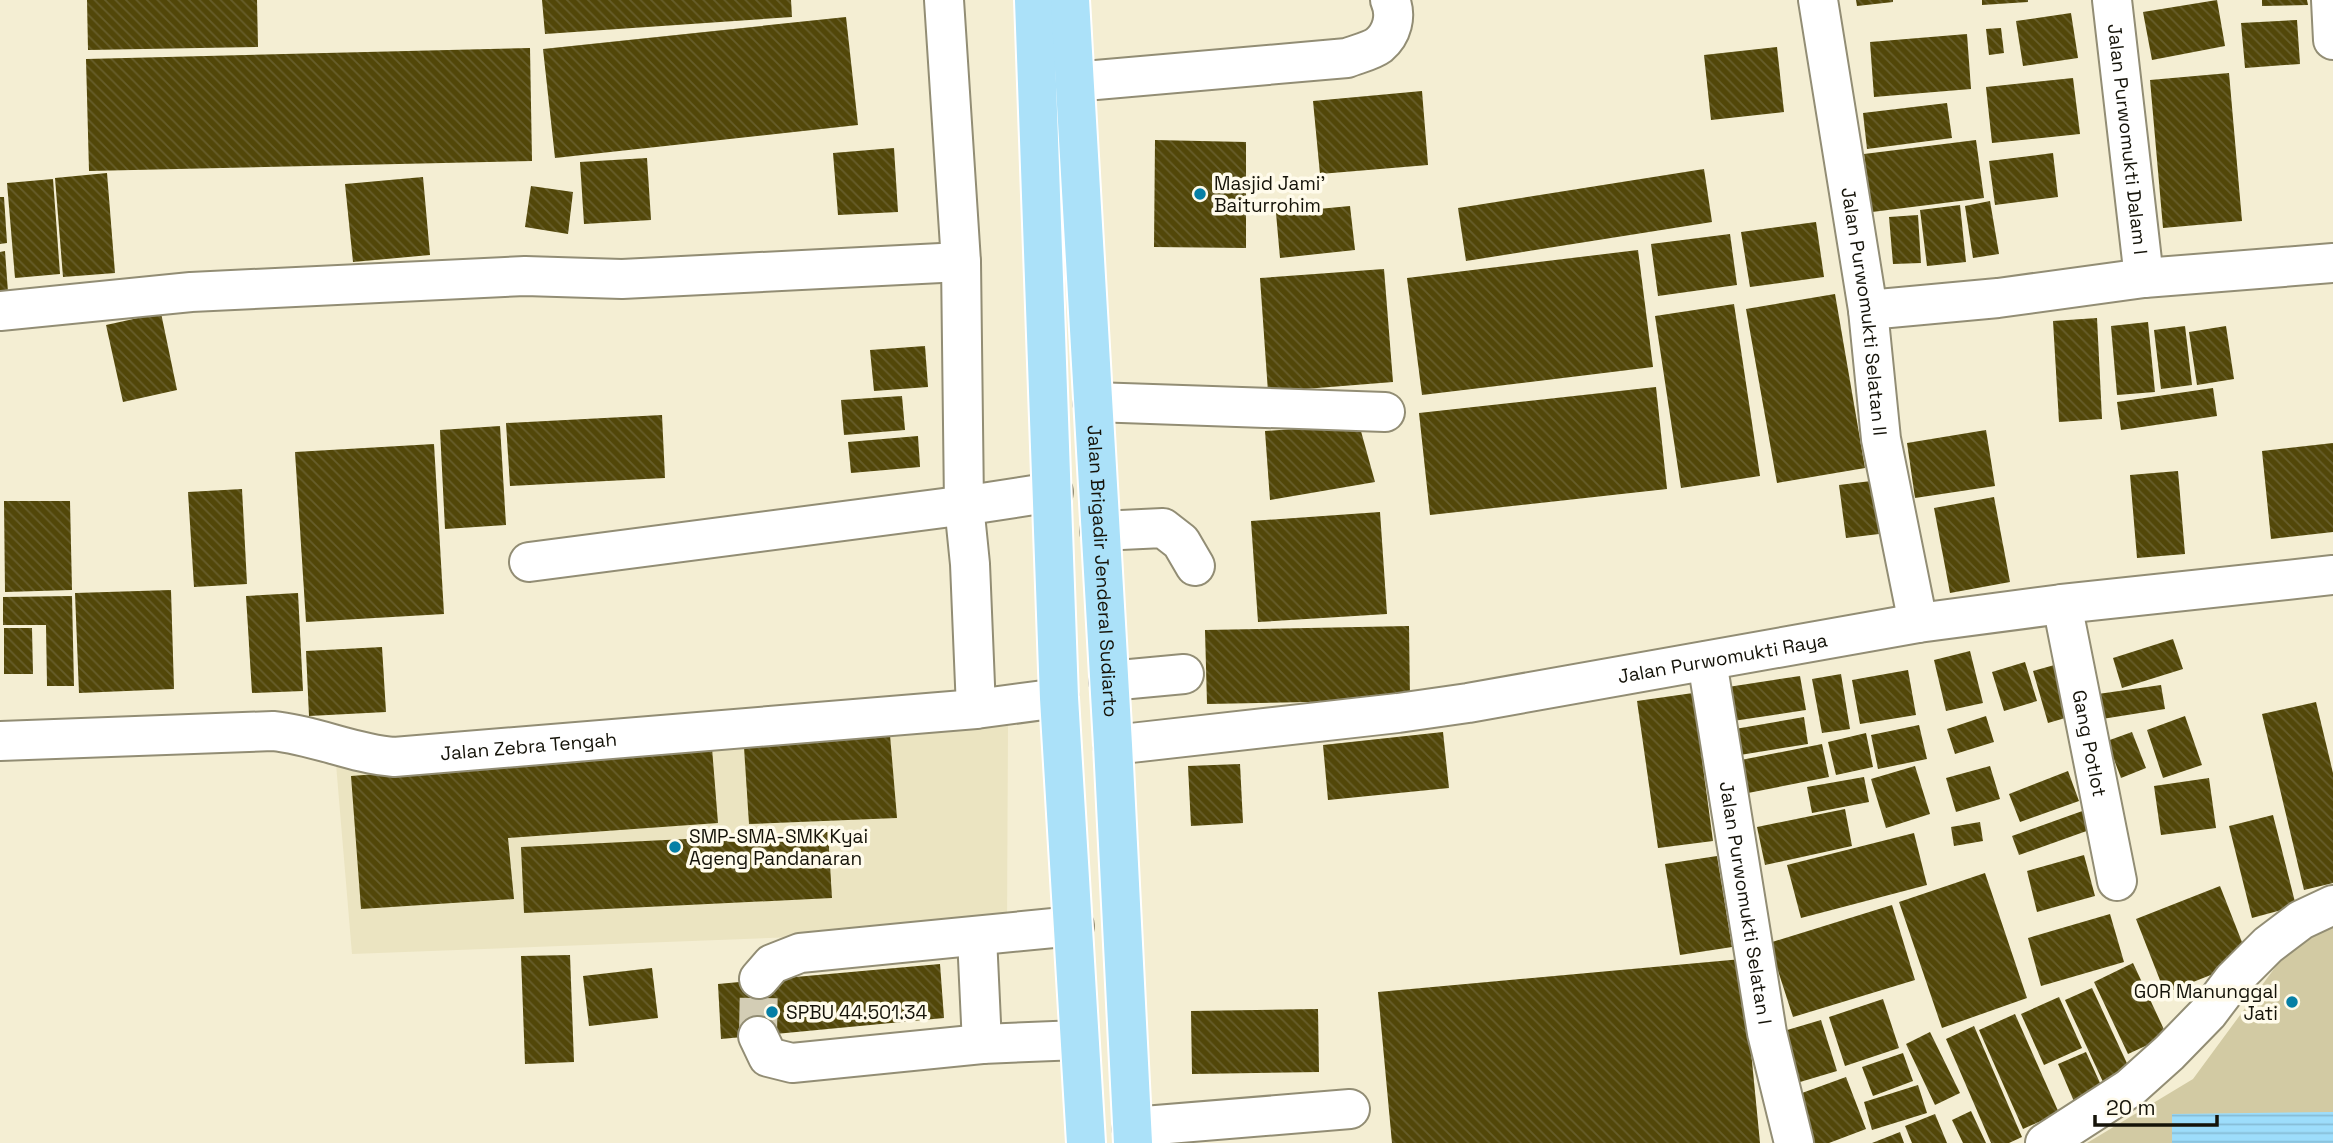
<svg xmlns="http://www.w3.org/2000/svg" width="2333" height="1143" font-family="'Space Grotesk',sans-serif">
	<defs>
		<pattern id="water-rules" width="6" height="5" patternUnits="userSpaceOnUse" patternTransform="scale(1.75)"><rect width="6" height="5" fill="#9dddfb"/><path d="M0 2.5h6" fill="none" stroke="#86bdd6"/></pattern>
		<pattern id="building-back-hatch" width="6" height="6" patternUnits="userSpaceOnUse" patternTransform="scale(1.75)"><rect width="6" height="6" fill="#524709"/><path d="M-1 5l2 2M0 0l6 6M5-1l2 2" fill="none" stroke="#675e2b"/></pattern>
	</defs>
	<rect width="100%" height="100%" fill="#f4eed3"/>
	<!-- built -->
	<polygon fill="#ebe4c1" points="1008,726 1007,929 352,954 336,764"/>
	<!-- green -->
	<polygon fill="#d2caa3" points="2333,917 2333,1143 2087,1143 2193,1079 2307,924"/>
	<!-- water -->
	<polygon fill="url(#water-rules)" points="2333,1112 2333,1143 2172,1143 2172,1114"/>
	<!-- building -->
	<g fill="url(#building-back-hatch)">
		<polygon points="87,0 257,0 258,47 88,50"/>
		<polygon points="542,0 791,0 792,17 545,34"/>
		<polygon points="1856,0 1893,0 1893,2 1857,6"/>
		<polygon points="1982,0 2028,0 2028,2 1982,5"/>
		<polygon points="2217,0 2225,46 2152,60 2143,12"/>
		<polygon points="2262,0 2307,0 2308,5 2262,6"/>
		<polygon points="2071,13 2078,58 2023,66 2016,21"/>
		<polygon points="846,17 858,125 555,158 543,49"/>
		<polygon points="2297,20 2300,64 2245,68 2241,23"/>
		<polygon points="2001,28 2004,53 1989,55 1986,29"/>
		<polygon points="1967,34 1971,89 1874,97 1870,42"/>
		<polygon points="1777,47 1784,112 1711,120 1704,55"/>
		<polygon points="530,48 532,161 89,171 86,59"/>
		<polygon points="2229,73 2242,221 2163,228 2150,80"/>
		<polygon points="2073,78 2080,134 1992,143 1986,87"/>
		<polygon points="1422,91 1428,165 1320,174 1313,101"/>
		<polygon points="1947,103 1952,138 1867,149 1863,113"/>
		<polygon points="1155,140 1246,142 1246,248 1154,247"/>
		<polygon points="1976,140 1984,198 1872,212 1864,154"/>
		<polygon points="894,148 898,212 838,215 833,153"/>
		<polygon points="2053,153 2058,197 1995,205 1989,161"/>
		<polygon points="647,158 651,220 584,224 580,162"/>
		<polygon points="1704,169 1712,222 1466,261 1458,208"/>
		<polygon points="107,173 115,273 63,277 55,178"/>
		<polygon points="423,177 430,255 353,262 345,184"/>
		<polygon points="53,179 60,274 15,278 7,183"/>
		<polygon points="531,186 573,192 568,234 525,227"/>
		<polygon points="0,197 4,197 7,243 0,244"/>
		<polygon points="1990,201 1999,254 1973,258 1965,206"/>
		<polygon points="1960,205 1966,262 1927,266 1920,210"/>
		<polygon points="1350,206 1355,250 1280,258 1276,213"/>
		<polygon points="1918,215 1921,263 1893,264 1889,217"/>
		<polygon points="1816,222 1824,277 1750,287 1741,232"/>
		<polygon points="1730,234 1737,285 1658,296 1651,244"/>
		<polygon points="1638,250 1653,367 1422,395 1407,278"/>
		<polygon points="5,251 9,306 0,307 0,252"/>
		<polygon points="1384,269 1393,382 1268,392 1260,278"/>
		<polygon points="1835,294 1865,468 1777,483 1746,309"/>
		<polygon points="1734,304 1760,476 1681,488 1655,316"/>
		<polygon points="161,313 177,390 123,402 106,325"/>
		<polygon points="2097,318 2102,419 2059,422 2053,321"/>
		<polygon points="2148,322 2155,392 2117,395 2111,326"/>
		<polygon points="2185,326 2192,385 2161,389 2154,330"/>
		<polygon points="2226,326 2234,379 2197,385 2189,332"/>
		<polygon points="925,346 928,387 874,391 870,350"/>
		<polygon points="1656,387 1667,489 1430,515 1419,413"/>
		<polygon points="2213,388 2217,416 2121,430 2117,402"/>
		<polygon points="902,396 905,430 844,435 841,400"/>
		<polygon points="662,415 665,478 510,486 506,423"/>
		<polygon points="1359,424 1375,482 1270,500 1265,431"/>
		<polygon points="500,426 506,525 445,529 440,430"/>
		<polygon points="1986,430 1995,486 1915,498 1907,443"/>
		<polygon points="918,436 920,467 851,473 848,442"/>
		<polygon points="2333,443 2333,532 2271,539 2262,451"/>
		<polygon points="434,444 444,614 306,622 295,452"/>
		<polygon points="2178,471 2185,554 2137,558 2130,475"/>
		<polygon points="1871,481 1879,534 1846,538 1839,485"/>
		<polygon points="242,489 247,584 194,587 188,492"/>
		<polygon points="1994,497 2010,582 1950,593 1934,508"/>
		<polygon points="4,501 70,501 72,590 5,592"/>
		<polygon points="1380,512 1387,614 1258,622 1251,521"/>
		<polygon points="171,590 174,689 79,693 75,593"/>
		<polygon points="298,593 303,691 252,693 246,596"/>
		<polygon points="72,596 74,686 47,686 46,625 3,625 3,597"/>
		<polygon points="1409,626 1410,700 1207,704 1205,630"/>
		<polygon points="4,628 32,628 33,674 4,674"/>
		<polygon points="2173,639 2183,669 2122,688 2113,658"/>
		<polygon points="382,647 386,712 309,716 306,651"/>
		<polygon points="1970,651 1983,703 1946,711 1934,660"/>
		<polygon points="2025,662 2037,701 2004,711 1992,672"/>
		<polygon points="2058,664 2072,716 2048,723 2033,671"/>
		<polygon points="1908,670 1916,715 1860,724 1852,680"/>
		<polygon points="1841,674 1850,729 1822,733 1812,679"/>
		<polygon points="1800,676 1806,710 1733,721 1728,687"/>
		<polygon points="2161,685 2165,709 2102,719 2098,694"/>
		<polygon points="1693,693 1713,841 1658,848 1637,701"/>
		<polygon points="2316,702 2333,773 2333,883 2304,890 2262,714"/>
		<polygon points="1986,716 1994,742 1955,754 1947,729"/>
		<polygon points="2185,716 2202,765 2163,778 2147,730"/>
		<polygon points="1804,717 1808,744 1740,755 1735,729"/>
		<polygon points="1919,725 1927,759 1878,769 1871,735"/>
		<polygon points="1443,732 1449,788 1328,800 1323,745"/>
		<polygon points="2132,732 2146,768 2121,778 2107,741"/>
		<polygon points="1866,733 1873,767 1836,775 1828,742"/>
		<polygon points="890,735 897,818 749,824 744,747"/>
		<polygon points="1822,744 1829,777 1748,793 1741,760"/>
		<polygon points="712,748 718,823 508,838 514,899 361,909 351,776"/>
		<polygon points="1240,764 1243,823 1191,826 1188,766"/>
		<polygon points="1915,766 1930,814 1886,828 1871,779"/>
		<polygon points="1990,766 2000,799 1956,812 1946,778"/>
		<polygon points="2068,771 2079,801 2020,822 2009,794"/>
		<polygon points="1864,777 1869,802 1812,813 1807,787"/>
		<polygon points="2209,778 2216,828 2161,835 2154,786"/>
		<polygon points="1845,809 1852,846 1765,865 1757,827"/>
		<polygon points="2088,809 2095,828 2019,855 2012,836"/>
		<polygon points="2273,815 2296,906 2252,918 2229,826"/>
		<polygon points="1980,822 1983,841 1954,846 1951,827"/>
		<polygon points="828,832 832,898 524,913 521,847"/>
		<polygon points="1914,833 1927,885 1801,918 1787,865"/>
		<polygon points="2084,855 2095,896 2037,912 2027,871"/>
		<polygon points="1717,856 1732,947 1680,955 1665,864"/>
		<polygon points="1985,873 2027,998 1942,1028 1899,902"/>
		<polygon points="2220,886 2249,960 2165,993 2136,919"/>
		<polygon points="1892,905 1915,980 1793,1017 1769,943"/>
		<polygon points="2110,914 2124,962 2041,986 2028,938"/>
		<polygon points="570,955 574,1062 525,1064 521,956"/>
		<polygon points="1742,959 1760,1143 1392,1143 1378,992"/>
		<polygon points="2133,963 2167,1036 2128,1054 2094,982"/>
		<polygon points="940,964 944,1018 721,1039 718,984"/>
		<polygon points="652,968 658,1018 589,1026 583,976"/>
		<polygon points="2092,988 2131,1072 2104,1084 2065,1000"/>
		<polygon points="2059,997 2082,1048 2044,1065 2021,1014"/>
		<polygon points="1883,999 1899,1048 1845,1066 1829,1017"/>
		<polygon points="1318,1009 1319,1072 1192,1074 1191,1011"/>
		<polygon points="2015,1014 2059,1113 2023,1129 1979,1030"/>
		<polygon points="1821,1020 1837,1071 1790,1085 1774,1034"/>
		<polygon points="1974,1026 2022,1137 2009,1143 1991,1143 1946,1039"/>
		<polygon points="1930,1032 1960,1093 1935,1105 1906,1044"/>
		<polygon points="2086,1052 2105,1094 2076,1106 2058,1064"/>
		<polygon points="1903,1053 1913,1081 1873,1096 1862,1067"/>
		<polygon points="1846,1077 1866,1129 1829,1143 1808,1143 1791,1097"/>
		<polygon points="1918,1085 1927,1113 1872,1130 1864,1102"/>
		<polygon points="1971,1111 1986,1143 1963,1143 1952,1120"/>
		<polygon points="1935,1114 1947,1143 1912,1143 1905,1126"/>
		<polygon points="1900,1132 1904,1143 1872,1143"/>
	</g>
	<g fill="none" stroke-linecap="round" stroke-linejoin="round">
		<!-- minor-tunnel -->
		<polyline stroke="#d3cdb5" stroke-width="38" stroke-dasharray="38 19" stroke-linecap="butt" points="758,1036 759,979"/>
		<!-- minor casing -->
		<g stroke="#928d74" stroke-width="42">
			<g id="minor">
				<polyline points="944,0 961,262 964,505 970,564 976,709"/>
				<path id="s1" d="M1818,0L1868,310L1881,439L1918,623"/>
				<path id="s2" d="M2112,0L2144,278"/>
				<polyline points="2331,0 2333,40"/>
				<path d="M1073,82L1347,58C1357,54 1371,51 1379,45C1392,34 1397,16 1390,0"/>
				<polyline points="1868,310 1998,298 2144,278 2333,263"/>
				<polyline points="0,311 191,292 525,276 622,279 961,262"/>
				<polyline points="1093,402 1385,412"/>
				<polyline points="1100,531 1163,528 1181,542 1195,566"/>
				<polyline points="529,562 982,503 1053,492"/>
				<path id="s3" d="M2062,604L2117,881"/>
				<path id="s4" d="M1707,661L1767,1033L1794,1143"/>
				<polyline points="1109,681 1184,674"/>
				<path id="s5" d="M0,741L273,731C315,735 353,754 394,757L976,709L1059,698"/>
				<path id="s6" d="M1113,745L1398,713L1468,703L1918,623L2062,604L2333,575"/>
				<polyline points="977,937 982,1044"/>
				<polyline points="759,979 772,964 800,953 1074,926"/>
				<polyline points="758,1036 768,1057 792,1063 982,1044 1079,1040"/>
				<polyline points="1132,1127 1350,1109"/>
				<polyline points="2045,1143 2130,1088 2169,1053 2208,1013 2233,980 2268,945 2301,920 2333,905"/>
			</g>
		</g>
		<!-- major casing -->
		<g stroke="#fff" stroke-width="42">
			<g id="major">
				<polyline points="1034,0 1059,698 1086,1143"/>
				<path id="s7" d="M1070,0L1113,745L1133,1143"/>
			</g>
		</g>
		<!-- minor -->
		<use href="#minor" stroke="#fff" stroke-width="38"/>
		<!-- major -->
		<use href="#major" stroke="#abe1f9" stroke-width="38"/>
	</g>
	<!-- markers -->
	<g fill="#067fa5" stroke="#fffbeb" stroke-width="2.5">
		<circle cx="1200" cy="194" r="7"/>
		<circle cx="675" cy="847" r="7"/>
		<circle cx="2292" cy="1002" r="7"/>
		<circle cx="772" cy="1012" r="7"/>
	</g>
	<g text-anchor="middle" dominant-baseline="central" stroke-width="7" stroke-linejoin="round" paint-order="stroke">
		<!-- street labels -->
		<g font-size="19" fill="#151309" stroke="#fffbeb">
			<text stroke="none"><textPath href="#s2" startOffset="140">Jalan Purwomukti Dalam I</textPath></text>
			<text stroke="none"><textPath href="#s1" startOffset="315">Jalan Purwomukti Selatan II</textPath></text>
			<text stroke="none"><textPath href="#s7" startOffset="572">Jalan Brigadir Jenderal Sudiarto</textPath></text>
			<text stroke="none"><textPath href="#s6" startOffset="616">Jalan Purwomukti Raya</textPath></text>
			<text stroke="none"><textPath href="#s3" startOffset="142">Gang Potlot</textPath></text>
			<text stroke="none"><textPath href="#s5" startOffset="532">Jalan Zebra Tengah</textPath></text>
			<text stroke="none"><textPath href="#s4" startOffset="245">Jalan Purwomukti Selatan I</textPath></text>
		</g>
		<!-- poi labels -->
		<g font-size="19" fill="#151309" stroke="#fffbeb" text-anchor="start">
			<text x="1214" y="183">Masjid Jami'<tspan x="1214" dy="22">Baiturrohim</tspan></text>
			<text x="689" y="836">SMP-SMA-SMK Kyai<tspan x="689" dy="22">Ageng Pandanaran</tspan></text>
			<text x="2278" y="991" text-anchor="end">GOR Manunggal<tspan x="2278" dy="22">Jati</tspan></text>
			<text x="786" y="1012">SPBU 44.501.34</text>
		</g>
	</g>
	<!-- scale -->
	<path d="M2095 1115v10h122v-10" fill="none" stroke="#151309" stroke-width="3.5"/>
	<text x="2106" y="1115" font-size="21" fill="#151309" stroke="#fffbeb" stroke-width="5" paint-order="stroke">20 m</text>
</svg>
